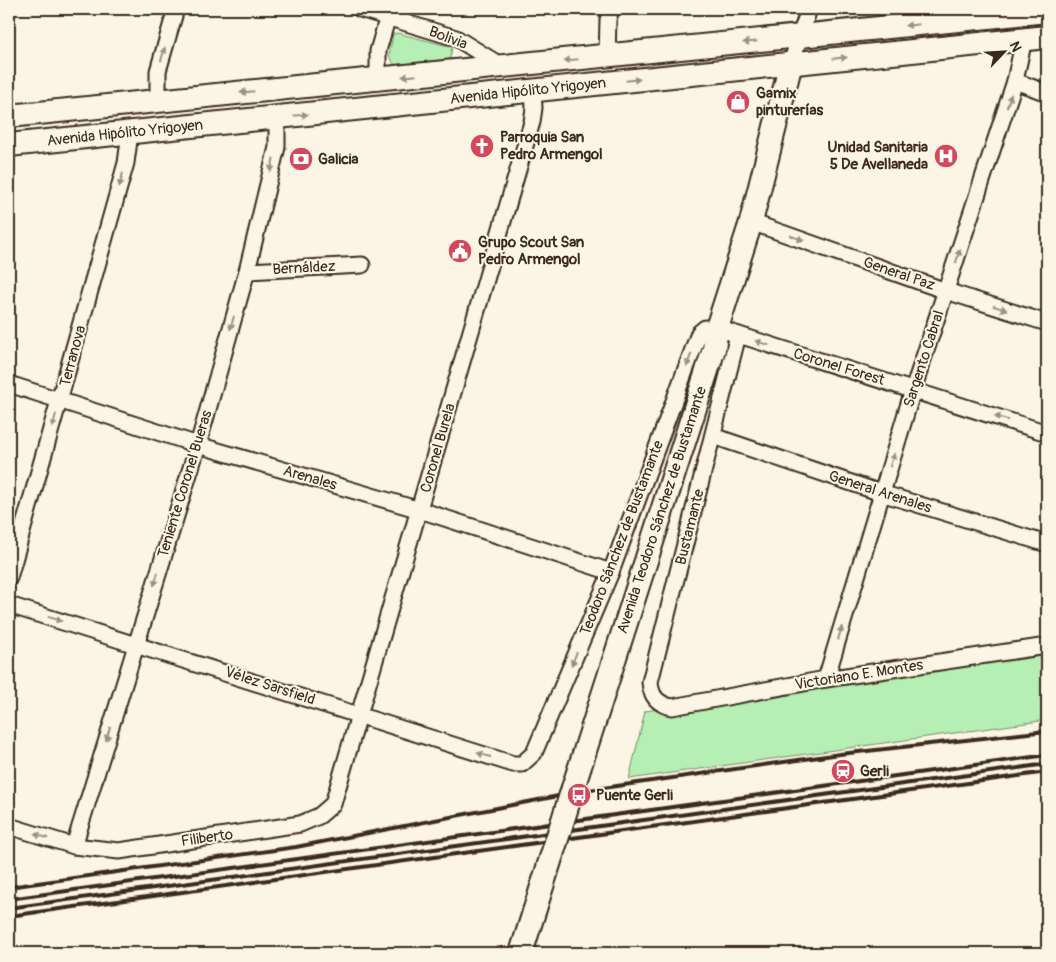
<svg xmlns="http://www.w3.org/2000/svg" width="1056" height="962" font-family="Pangolin,sans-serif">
	<rect width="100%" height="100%" fill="#fcf5e5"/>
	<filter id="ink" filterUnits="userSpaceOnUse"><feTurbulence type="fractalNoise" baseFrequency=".02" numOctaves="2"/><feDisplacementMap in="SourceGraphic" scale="10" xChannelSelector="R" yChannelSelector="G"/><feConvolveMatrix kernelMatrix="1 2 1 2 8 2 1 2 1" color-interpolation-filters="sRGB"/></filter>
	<g filter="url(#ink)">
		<!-- green -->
		<g fill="#b5efb3" stroke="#788c68">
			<polygon points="397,33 452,47 450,59 395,65 389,56 393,34"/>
			<polygon points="1047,653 1047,720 629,779 645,711"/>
		</g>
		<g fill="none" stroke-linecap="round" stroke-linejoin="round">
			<!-- street casing -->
			<g stroke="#3b2a1e" stroke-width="19">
				<g id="street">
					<polyline points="360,9 456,38 503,67"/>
					<polyline points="607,56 608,20 611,9"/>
					<polyline points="791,63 809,9"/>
					<polyline points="378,79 378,51 390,9"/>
					<polyline points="1015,81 1047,93"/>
					<polyline points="158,101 158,71 176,9"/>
					<polyline points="751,222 946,291 1047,323"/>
					<polyline points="247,271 362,265"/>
					<path d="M738,335L650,682C651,697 658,704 672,707L826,679L1047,646"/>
					<polyline points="9,384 198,445 420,510 611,572"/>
					<polyline points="713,436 881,493 1047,544"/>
					<polyline points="9,578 126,163 130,133"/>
					<polyline points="9,605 513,764 522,764 534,753 611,572 699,333 705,328 717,328 1047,433"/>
					<polyline points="826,679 913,390 1015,81 1024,39"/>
					<polyline points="9,826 74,846 119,851 300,824 319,816 333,804 532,122 534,108 533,90"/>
					<polyline points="74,846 198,445 247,271 277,147 277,117"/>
				</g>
			</g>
			<!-- primary casing -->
			<g stroke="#3b2a1e" stroke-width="26">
				<g id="primary">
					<polyline points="9,116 1047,11"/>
					<polyline points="9,145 1047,37"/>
					<polyline points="573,788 714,349 717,328 751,222 791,63"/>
					<polyline points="521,953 534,912"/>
				</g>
			</g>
			<!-- street -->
			<use href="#street" stroke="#fcf5e5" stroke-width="15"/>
			<!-- primary -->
			<use href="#primary" stroke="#fcf5e5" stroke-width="22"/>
			<!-- rail -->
			<g stroke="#3b2a1e" stroke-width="4">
				<polyline points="9,887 296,847 589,790 840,754 1047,731"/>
				<polyline points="9,899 1047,755"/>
				<polyline points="9,908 1047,764"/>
				<polyline points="9,916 1047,772"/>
			</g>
			<!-- primary-bridge casing -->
			<g stroke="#3b2a1e" stroke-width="26" stroke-linecap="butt">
				<polyline id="primary-bridge" points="534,912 573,788"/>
			</g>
			<!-- primary-bridge -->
			<use href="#primary-bridge" stroke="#fcf5e5" stroke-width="22"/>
		</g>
		<!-- one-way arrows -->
		<defs><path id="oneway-solid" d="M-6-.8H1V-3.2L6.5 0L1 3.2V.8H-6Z" transform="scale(1.25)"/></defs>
		<g fill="#9c9082">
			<use href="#oneway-solid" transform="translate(912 25) rotate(174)"/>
			<use href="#oneway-solid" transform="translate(750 42) rotate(174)"/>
			<use href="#oneway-solid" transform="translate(163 54) rotate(-74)"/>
			<use href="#oneway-solid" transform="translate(840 58) rotate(-6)"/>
			<use href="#oneway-solid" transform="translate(571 60) rotate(174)"/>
			<use href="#oneway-solid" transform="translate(409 76) rotate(174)"/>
			<use href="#oneway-solid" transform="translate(633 80) rotate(-6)"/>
			<use href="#oneway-solid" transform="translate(247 92) rotate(174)"/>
			<use href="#oneway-solid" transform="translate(1009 101) rotate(-72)"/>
			<use href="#oneway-solid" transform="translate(301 115) rotate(-6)"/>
			<use href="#oneway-solid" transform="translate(272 165) rotate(103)"/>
			<use href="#oneway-solid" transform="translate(121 180) rotate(105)"/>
			<use href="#oneway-solid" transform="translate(797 238) rotate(19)"/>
			<use href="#oneway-solid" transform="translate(958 256) rotate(-72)"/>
			<use href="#oneway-solid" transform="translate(1000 308) rotate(18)"/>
			<use href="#oneway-solid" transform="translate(232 323) rotate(106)"/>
			<use href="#oneway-solid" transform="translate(762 343) rotate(-163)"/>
			<use href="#oneway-solid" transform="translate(689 360) rotate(110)"/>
			<use href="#oneway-solid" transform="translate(1001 418) rotate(-162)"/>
			<use href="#oneway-solid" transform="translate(54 421) rotate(106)"/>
			<use href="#oneway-solid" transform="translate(892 460) rotate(-73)"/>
			<use href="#oneway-solid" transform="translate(156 579) rotate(107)"/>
			<use href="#oneway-solid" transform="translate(55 619) rotate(17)"/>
			<use href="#oneway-solid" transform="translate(840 633) rotate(-74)"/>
			<use href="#oneway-solid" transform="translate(574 659) rotate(113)"/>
			<use href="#oneway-solid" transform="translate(108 734) rotate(107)"/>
			<use href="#oneway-solid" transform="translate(484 755) rotate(-162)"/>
			<use href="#oneway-solid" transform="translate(41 836) rotate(-162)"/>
		</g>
	</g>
	<!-- icons -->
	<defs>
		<g id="shop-disc" transform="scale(1.25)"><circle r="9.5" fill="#d1495b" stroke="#fcf5e5"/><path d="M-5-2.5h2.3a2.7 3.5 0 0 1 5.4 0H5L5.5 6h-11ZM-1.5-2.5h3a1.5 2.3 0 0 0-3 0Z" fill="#fff"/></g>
		<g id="church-disc" transform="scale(1.25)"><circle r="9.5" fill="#d1495b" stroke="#fcf5e5"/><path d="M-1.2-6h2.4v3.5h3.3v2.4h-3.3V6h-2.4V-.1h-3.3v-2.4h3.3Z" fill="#fff"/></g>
		<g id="hospital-disc" transform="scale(1.25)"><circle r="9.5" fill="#d1495b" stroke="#fcf5e5"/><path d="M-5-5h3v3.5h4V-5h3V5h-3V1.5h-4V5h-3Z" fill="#fff"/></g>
		<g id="bank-disc" transform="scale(1.25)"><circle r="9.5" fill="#d1495b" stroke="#fcf5e5"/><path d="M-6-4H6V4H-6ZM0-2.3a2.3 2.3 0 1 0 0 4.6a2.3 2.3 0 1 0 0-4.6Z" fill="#fff"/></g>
		<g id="civic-disc" transform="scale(1.25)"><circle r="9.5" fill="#d1495b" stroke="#fcf5e5"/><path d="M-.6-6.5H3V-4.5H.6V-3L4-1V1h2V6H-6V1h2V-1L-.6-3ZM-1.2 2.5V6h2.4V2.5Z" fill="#fff"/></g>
		<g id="station-disc" transform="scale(1.25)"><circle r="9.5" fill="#d1495b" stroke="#fcf5e5"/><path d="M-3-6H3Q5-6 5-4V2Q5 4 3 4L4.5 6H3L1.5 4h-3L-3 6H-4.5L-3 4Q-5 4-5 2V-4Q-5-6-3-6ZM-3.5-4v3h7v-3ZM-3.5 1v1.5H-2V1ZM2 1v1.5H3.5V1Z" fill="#fff"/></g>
		<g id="bus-disc" transform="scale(1.25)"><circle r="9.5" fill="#d1495b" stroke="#fcf5e5"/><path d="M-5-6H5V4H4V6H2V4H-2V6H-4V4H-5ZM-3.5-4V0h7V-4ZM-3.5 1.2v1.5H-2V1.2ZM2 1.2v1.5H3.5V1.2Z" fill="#fff"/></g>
	</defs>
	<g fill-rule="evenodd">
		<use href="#shop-disc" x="738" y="102"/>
		<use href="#church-disc" x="482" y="146"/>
		<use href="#hospital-disc" x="946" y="156"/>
		<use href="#bank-disc" x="301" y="159"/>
		<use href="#civic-disc" x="460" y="251"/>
		<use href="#station-disc" x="843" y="771"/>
		<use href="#bus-disc" x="579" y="795"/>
	</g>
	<g text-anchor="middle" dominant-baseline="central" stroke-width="4" stroke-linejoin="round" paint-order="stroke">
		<!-- street labels -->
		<g font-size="15" fill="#3b2a1e" stroke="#fcf5e5">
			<text transform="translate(448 38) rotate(21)">Bolivia</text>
			<text transform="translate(528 91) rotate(-6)">Avenida Hipólito Yrigoyen</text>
			<text transform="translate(125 133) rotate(-6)">Avenida Hipólito Yrigoyen</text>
			<text transform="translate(304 268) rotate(-3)">Bernáldez</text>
			<text transform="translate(899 274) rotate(19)">General Paz</text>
			<text transform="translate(73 356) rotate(-75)">Terranova</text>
			<text transform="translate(924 359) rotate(-72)">Sargento Cabral</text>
			<text transform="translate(839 367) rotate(17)">Coronel Forest</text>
			<text transform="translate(438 448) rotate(-74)">Coronel Burela</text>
			<text transform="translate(310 478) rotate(16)">Arenales</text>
			<text transform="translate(185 484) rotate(-73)">Teniente Coronel Bueras</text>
			<text transform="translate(880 492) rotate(18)">General Arenales</text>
			<text transform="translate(662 510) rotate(-72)">Avenida Teodoro Sánchez de Bustamante</text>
			<text transform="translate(690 527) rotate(-76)">Bustamante</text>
			<text transform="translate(622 538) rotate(-69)">Teodoro Sánchez de Bustamante</text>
			<text transform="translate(859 675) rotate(-9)">Victoriano E. Montes</text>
			<text transform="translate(270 686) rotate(18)">Vélez Sarsfield</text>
			<text transform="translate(207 838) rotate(-8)">Filiberto</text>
		</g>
		<!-- poi labels -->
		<g font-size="15" font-weight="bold" fill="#3b2a1e" stroke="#fcf5e5" text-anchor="start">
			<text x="756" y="93">Gamix<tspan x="756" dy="17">pinturerías</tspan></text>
			<text x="500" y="137">Parroquia San<tspan x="500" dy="17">Pedro Armengol</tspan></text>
			<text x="928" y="147" text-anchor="end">Unidad Sanitaria<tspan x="928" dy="17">5 De Avellaneda</tspan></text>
			<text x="318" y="159">Galicia</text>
			<text x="478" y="242">Grupo Scout San<tspan x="478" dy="17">Pedro Armengol</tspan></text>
			<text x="860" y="771">Gerli</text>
			<text x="596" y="795">Puente Gerli</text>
		</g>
	</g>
	<!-- margin -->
	<rect width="1056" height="962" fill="none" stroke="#fcf5e5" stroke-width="30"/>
	<rect x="15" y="15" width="1026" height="932" fill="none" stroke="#3b2a1e" stroke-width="2" filter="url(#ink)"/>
	<!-- north arrow -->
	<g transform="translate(1004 52) rotate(65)" stroke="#fcf5e5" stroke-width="4" paint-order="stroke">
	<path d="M0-4L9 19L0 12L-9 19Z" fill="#3b2a1e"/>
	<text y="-8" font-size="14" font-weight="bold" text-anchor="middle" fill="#3b2a1e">N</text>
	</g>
</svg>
